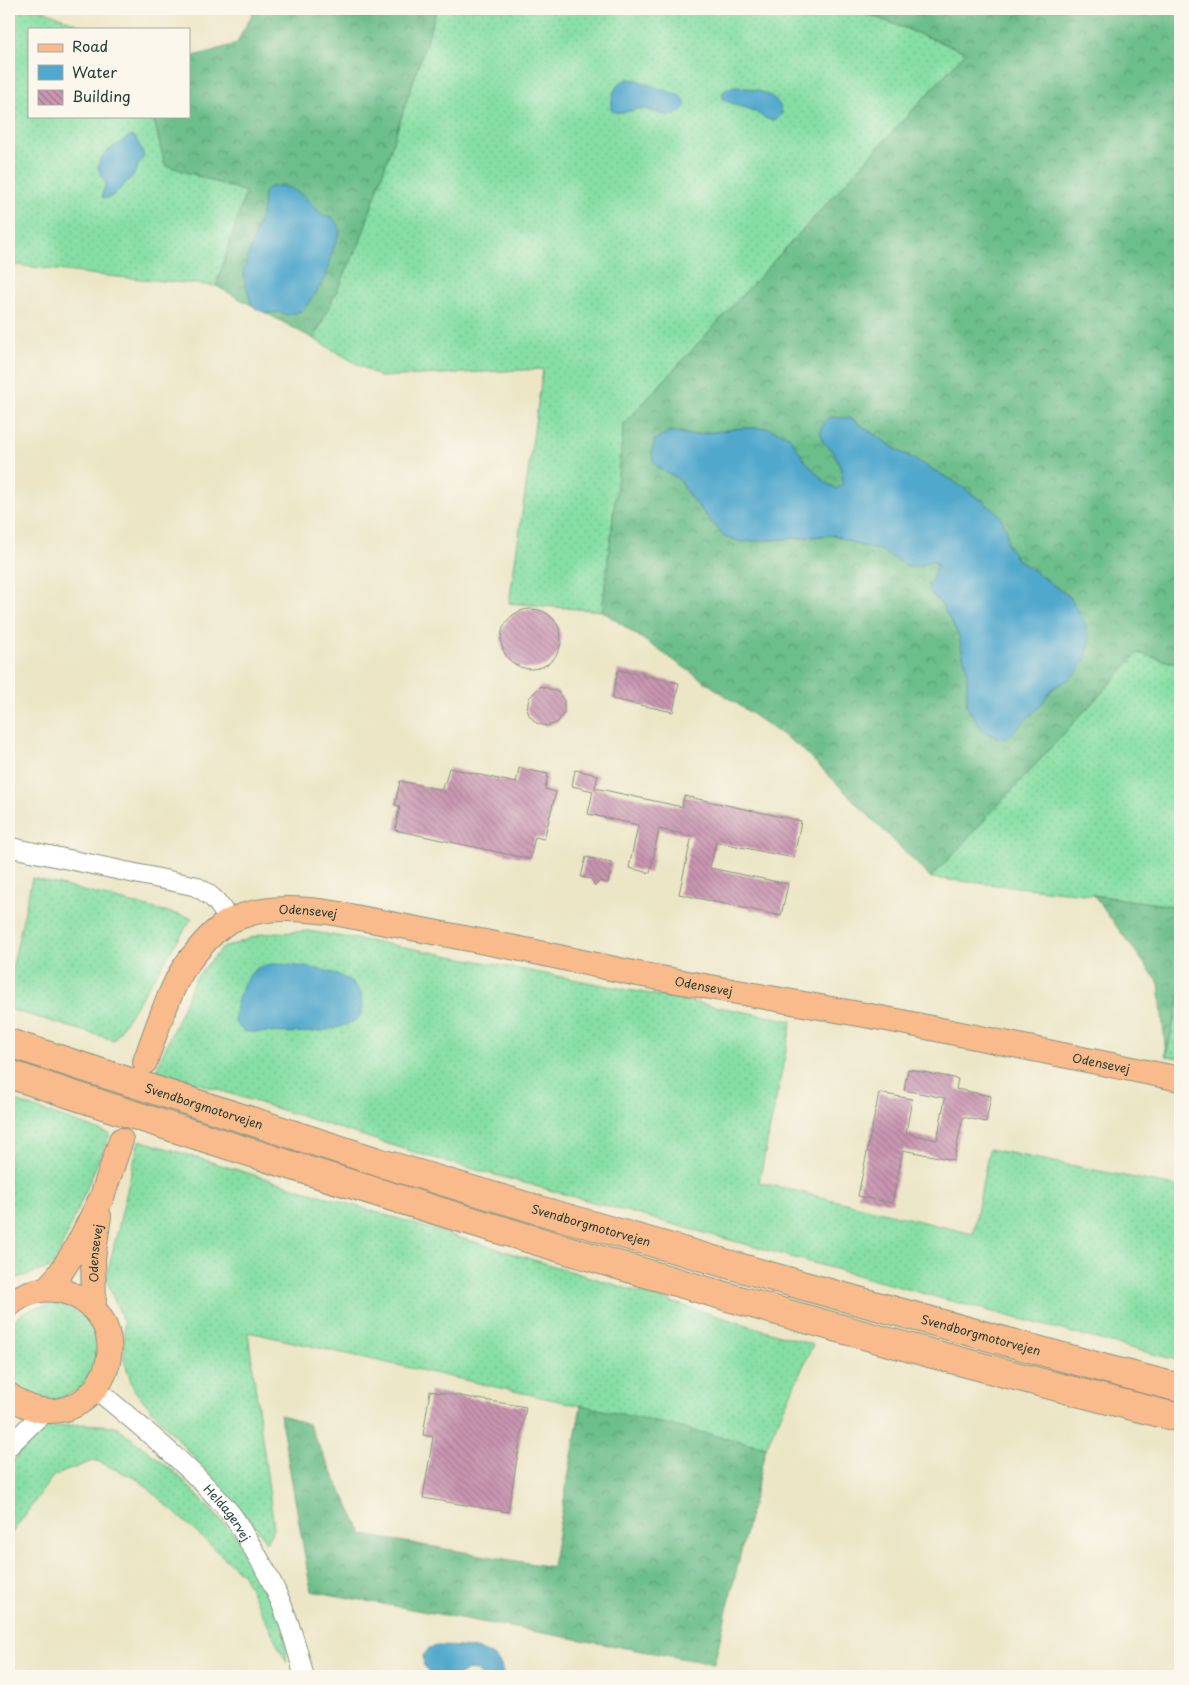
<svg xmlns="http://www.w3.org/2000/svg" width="1189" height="1685" font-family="'Playpen Sans',sans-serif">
	<defs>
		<pattern id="grass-dots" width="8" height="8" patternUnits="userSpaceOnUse" patternTransform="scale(1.25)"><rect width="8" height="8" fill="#86dfa4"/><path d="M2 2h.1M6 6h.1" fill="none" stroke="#73c08e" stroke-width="1.8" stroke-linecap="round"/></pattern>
		<pattern id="forest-crowns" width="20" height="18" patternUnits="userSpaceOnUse" patternTransform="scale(1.25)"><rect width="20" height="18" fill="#6cbe8a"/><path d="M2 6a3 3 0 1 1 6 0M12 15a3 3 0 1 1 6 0" fill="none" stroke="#589c72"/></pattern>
		<pattern id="building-back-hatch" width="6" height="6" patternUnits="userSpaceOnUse" patternTransform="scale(1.25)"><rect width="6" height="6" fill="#c995b1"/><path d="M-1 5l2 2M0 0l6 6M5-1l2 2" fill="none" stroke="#a37b91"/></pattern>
	</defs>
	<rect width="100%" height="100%" fill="#fbf7ec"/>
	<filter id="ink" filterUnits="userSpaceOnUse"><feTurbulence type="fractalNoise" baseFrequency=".02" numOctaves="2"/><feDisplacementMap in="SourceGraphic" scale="10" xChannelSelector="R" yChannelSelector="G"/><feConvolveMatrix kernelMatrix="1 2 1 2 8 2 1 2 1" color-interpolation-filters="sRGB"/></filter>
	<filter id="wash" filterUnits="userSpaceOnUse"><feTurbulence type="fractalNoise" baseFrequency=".0096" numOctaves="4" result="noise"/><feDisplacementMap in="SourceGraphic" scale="20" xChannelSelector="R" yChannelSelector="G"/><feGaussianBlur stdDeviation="1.12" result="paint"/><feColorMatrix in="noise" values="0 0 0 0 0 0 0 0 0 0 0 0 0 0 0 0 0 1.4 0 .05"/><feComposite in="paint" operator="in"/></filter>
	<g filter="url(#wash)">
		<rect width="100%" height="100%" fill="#ece6c7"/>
		<!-- grass -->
		<g fill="url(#grass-dots)" stroke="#528e6c">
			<polygon points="9,9 41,9 88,29 29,29 29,116 153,116 165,165 246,192 216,286 97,275 9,264"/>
			<polygon points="437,9 855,9 966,52 624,424 602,611 509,603 543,369 380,377 314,339 360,242"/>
			<polygon points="1138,653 1180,665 1180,907 1093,895 931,878"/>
			<polygon points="32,878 192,918 114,1040 9,1009 9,983"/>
			<polygon points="308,931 404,947 792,1021 759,1182 973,1234 989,1149 1180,1187 1180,1361 936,1297 423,1155 156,1070 195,979 221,949 262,934"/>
			<polygon points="1180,994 1180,1058 1166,1056"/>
			<polygon points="9,1099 110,1134 53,1267 10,1280 9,1280"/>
			<polygon points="139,1140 813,1345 766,1447 248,1332 274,1528 266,1543 261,1533 134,1390 124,1360 124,1323 106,1279"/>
			<path d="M59,1304C83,1310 105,1333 99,1360C97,1367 92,1374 89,1381C85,1388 75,1391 67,1395C64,1396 60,1399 57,1400C39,1403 15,1390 9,1374C7,1368 9,1358 9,1351C9,1345 7,1338 9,1332C14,1310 40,1305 59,1304Z"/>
			<polygon points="84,1424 116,1426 178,1475 243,1544 283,1616 287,1663 243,1575 139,1480 95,1460 53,1476 9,1537 9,1465 19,1454 36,1429"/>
		</g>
		<!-- forest -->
		<g fill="url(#forest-crowns)" stroke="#467e5f" fill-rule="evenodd">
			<polygon points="255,9 437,9 360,242 314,339 216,286 246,192 165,165 153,116 189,116 189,56 194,56 236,44"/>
			<path d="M855,9H1180V665L1138,653L931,878L800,747L602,611L624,424L966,52ZM850,418L899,451L953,481L981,500L999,514L1007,530V544L1017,559L1070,597L1069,679L1052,689L1040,706L999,738L984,732L967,707V667L963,656L959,636L942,605L931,593L937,565L932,560L920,566L906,565L880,550L861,546L834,535L803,538L741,542L724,536L690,497L680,480L652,450L655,440L670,431L691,435L743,428H768L806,462L825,483L837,489L843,483L842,472L832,448Z"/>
			<polygon points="1093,895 1180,907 1180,994 1166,1056 1159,983"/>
			<polygon points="581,1405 766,1447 714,1664 311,1591 280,1414 308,1424 363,1535 552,1567"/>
		</g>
		<!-- water -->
		<g fill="#51a8cd" stroke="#387280">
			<path d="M628,79L637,80L680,96C683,99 686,100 685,105C684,109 683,109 681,111C669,123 655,109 640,109C630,109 619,118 611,109C612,96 614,83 628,79Z"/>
			<path d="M731,87C749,87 781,92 782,114C779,117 777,120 772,120C764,120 760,114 754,111C744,107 733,105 723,99C721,92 725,90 731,87Z"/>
			<path d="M130,136L135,137C139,146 142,147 144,157L139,163L134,175L114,195L108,198H103L102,195L106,183C86,158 111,150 130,136Z"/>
			<polygon points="284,186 300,193 323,215 332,217 337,223 340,231 331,255 327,274 316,293 302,311 287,315 280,312 266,313 256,309 251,303 244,278 244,269 263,209 264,193 269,187"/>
			<path d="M829,417L850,418L899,451L953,481L981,500L999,514L1007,530V544L1017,559L1070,597L1086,625L1090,642L1087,653L1081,668L1069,679L1052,689L1040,706L1008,738H999L984,732L967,707V667L963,656L959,636L942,605L931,593L928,585L934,576L937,565L933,560L920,566L906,565L880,550L861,546L834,535L741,542L724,536L690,497L680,480L659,468L653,462L652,450L655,440L670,431L691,435L743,428H768L789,436L806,462L825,482L837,489L843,483C842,467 836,451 823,442L820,430Z"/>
			<path d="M279,964C304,967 359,969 363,1002C363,1011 362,1017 354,1021C325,1037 277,1032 245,1032L235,1023C233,1008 243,978 256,969C263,965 271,964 279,964Z"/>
			<path d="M437,1646C459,1647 503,1645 503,1676H482L477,1671L471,1669L464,1672L458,1676H433L424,1667L423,1656L429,1648Z"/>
		</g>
		<g id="blocks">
			<!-- building -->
			<g fill="url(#building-back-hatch)">
				<circle cx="531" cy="639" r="30"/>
				<polygon points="618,670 679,683 673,712 612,699"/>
				<polygon points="541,686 558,692 564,701 564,713 558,722 553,724 547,726 536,723 529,715 527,709 529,698"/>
				<polygon points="449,768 516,783 519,768 548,774 545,789 556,792 544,839 535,837 530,859 395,830 400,806 395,805 400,781 442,790 443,783 445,783"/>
				<polygon points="575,770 598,775 595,788 682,807 684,796 801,821 794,858 716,842 710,868 788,884 781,916 679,894 692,836 659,829 650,873 629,868 638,825 588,814 593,791 572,786"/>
				<polygon points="586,857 612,863 608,883 600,881 595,886 591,879 581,877"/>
				<polygon points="908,1069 958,1079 956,1089 991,1096 986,1122 963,1117 954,1160 903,1150 892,1203 858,1196 879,1093 912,1099 906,1133 937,1140 945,1098 904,1090"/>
				<polygon points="430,1391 526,1407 508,1512 423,1498 433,1437 423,1435"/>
			</g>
		</g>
	</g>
	<g filter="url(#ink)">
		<use href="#blocks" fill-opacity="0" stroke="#86927e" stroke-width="1"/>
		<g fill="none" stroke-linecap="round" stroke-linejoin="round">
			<!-- minor casing -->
			<g stroke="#86927e" stroke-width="21">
				<g id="minor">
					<path d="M9,847L195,886C214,896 219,903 229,921"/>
					<path id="s1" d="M96,1389C142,1428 189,1465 228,1510C235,1518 240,1527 245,1536C276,1583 291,1622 304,1676"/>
					<polyline points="9,1446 45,1411"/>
				</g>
			</g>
			<!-- major casing -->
			<g stroke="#86927e" stroke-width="26">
				<g id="major">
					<path id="s2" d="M145,1062C155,1034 164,1006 177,980C186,962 212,930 230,921C262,905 300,908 334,913L526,950L638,974L892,1020L1180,1079"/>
					<polyline points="46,1289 59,1275 75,1250 102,1197 121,1140"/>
					<path d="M9,1305C25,1291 48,1285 69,1293C156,1329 87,1455 9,1395"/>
					<path id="s3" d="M94,1309L93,1258L99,1216"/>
				</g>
			</g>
			<!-- highway casing -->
			<g stroke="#86927e" stroke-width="30">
				<g id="highway">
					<path id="s4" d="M9,1043L378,1162L549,1213L822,1291L1110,1370L1180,1388"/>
					<path d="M9,1074C395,1202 785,1320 1180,1418"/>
				</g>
			</g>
			<!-- minor -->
			<use href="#minor" stroke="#fff" stroke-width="19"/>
			<!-- major -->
			<use href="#major" stroke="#fabb8c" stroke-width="24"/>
			<!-- highway -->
			<use href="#highway" stroke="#fabb8c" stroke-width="28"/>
		</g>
	</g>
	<g text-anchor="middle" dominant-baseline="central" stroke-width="4.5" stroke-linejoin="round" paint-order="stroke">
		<!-- street labels -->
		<g font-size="12" fill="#1f3d34" stroke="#fbf7ec">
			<text stroke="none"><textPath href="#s2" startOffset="248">Odensevej</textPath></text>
			<text stroke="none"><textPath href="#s2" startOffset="651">Odensevej</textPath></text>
			<text stroke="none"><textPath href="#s2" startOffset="1056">Odensevej</textPath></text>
			<text stroke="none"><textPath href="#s4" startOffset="205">Svendborgmotorvejen</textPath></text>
			<text stroke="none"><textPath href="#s4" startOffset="610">Svendborgmotorvejen</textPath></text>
			<text stroke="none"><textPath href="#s3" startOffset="56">Odensevej</textPath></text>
			<text stroke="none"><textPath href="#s4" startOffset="1015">Svendborgmotorvejen</textPath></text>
			<text stroke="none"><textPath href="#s1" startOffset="181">Heldagervej</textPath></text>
		</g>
	</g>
	<!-- margin -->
	<rect width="1189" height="1685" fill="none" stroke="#fbf7ec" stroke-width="30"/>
	<!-- legend -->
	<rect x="28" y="28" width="162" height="90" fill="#fbf7ec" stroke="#a3ada2"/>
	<rect x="38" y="44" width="25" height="8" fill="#fabb8c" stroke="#a3ada2"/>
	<text x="72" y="52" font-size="15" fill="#1f3d34">Road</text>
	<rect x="38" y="65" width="25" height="15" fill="#51a8cd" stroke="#a3ada2"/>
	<text x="72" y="78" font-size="15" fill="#1f3d34">Water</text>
	<rect x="38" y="90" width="25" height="15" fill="url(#building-back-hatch)" stroke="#a3ada2"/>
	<text x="72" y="102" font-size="15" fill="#1f3d34">Building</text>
</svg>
